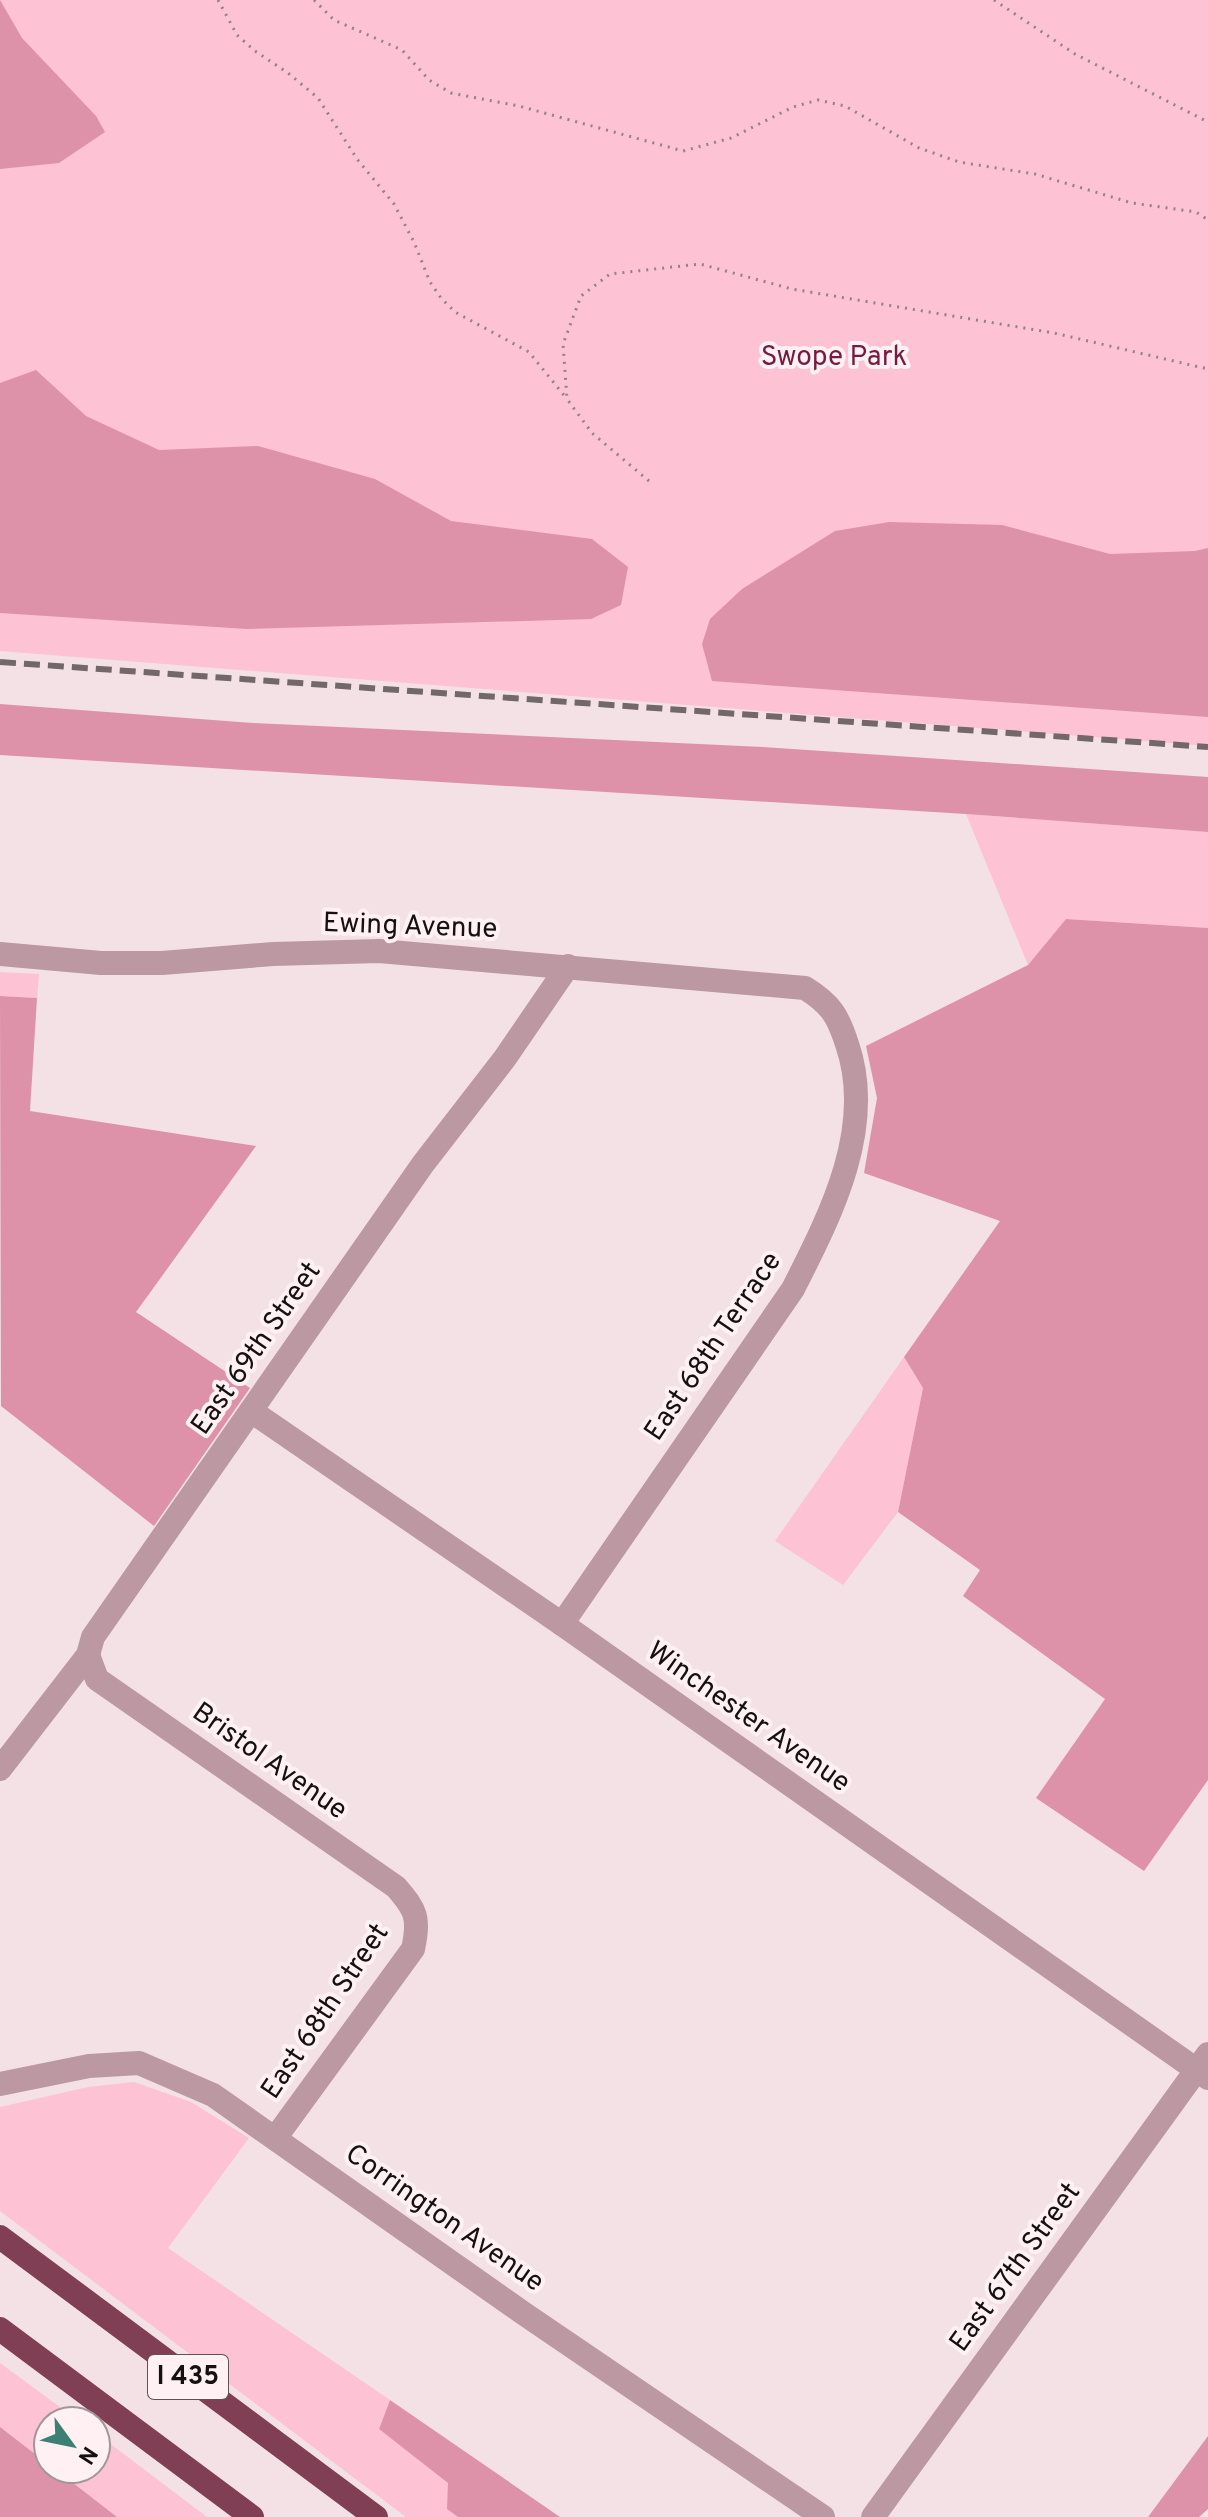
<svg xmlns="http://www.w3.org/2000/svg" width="1208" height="2517" font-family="Overpass,sans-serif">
	<rect width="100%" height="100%" fill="#f3e1e6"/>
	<!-- green -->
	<g fill="#fdc2d3">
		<polygon points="0,0 1208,0 1208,746 0,651"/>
		<polygon points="966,814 1208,832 1208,928 1066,919 1028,965"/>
		<polygon points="0,972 39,974 37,998 0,996"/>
		<polygon points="904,1357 923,1388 898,1512 843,1585 775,1541"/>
		<polygon points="134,2082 191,2102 249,2138 168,2248 390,2400 379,2429 449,2483 447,2509 458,2517 406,2517 0,2211 0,2107 88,2087"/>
		<polygon points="0,2363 79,2421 48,2421 48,2464 0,2427"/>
		<polygon points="96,2433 207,2517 117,2517 55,2469 96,2469"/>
	</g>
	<!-- forest -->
	<g fill="#dd92a9">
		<polygon points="0,0 22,38 96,116 105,132 59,163 0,169"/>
		<polygon points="36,370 86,416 159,450 258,446 375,479 451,521 592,539 628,567 621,605 591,619 247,629 0,613 0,383"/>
		<polygon points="889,522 1002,525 1110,554 1195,551 1208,548 1208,717 712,681 702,644 710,619 742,589 835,531"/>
		<polygon points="0,704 253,723 763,747 1208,777 1208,832 966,814 0,755"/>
		<polygon points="1066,919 1208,928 1208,1780 1144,1871 1036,1798 1105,1699 963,1596 980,1570 898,1512 923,1388 904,1357 1000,1221 864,1173 877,1098 866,1046 1028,965"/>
		<polygon points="0,996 37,998 30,1111 256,1146 136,1312 250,1388 154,1526 1,1406"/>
		<polygon points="390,2400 560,2517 458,2517 447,2509 448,2483 379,2429"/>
		<polygon points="0,2427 48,2464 48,2469 55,2469 117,2517 0,2517"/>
		<polygon points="1208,2436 1208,2509 1199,2517 1148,2517"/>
	</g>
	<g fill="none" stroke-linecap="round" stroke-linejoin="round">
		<!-- path -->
		<g stroke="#908487" stroke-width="3" stroke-dasharray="2 6" stroke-linecap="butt">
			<polyline points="218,0 237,35 255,51 288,73 318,98 357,159 394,204 414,242 430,282 441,298 455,312 529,352 567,399"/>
			<polyline points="314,0 334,20 402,50 429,80 451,93 519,106 683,151 731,138 793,107 818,100 845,106 919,148 959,162 1035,174 1132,203 1196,212 1208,220"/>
			<polyline points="994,0 1075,54 1208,122"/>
			<polyline points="649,481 592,433 567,399 563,344 581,296 610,274 700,264 792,289 1054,333 1208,369"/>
		</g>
		<!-- minor -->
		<g stroke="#bb98a2" stroke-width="24">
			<path d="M0,954L101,963H162L273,954L379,951L805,988C831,1004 838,1016 847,1044C876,1128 830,1216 793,1289L562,1624"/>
			<polyline points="251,1411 562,1624 1208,2078"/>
			<path d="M88,1655L97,1679L396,1887C416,1910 420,1918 413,1949L276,2137"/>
			<polyline points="0,1769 88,1655 93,1637 423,1164 505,1058 568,966"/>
			<polyline points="0,2084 89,2066 139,2063 213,2095 523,2313 823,2517"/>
			<polyline points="873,2517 1208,2054"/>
		</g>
		<!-- highway -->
		<g stroke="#813f55" stroke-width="24">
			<polyline points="0,2237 376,2517"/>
			<polyline points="0,2329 252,2517"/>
		</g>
		<!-- rail -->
		<polyline stroke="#72676a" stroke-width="6" stroke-dasharray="16 8" stroke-linecap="butt" points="0,662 1208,747"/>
	</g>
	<g text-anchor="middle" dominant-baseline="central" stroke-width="8" stroke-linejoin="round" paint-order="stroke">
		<!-- shield labels -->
		<rect fill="#fef0f3" stroke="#5b5355" stroke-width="2" x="148" y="2355" width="80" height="44" rx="6"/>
		<g font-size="26" font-weight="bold" fill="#151011">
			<text x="188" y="2377">I 435</text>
		</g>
		<!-- park labels -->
		<g font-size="28" fill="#731c40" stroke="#fef0f3">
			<text x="834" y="358">Swope Park</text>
		</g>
		<!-- street labels -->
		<g font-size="28" fill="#151011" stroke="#fef0f3">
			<text transform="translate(410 927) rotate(2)">Ewing Avenue</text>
			<text transform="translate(714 1347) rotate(-56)">East 68th Terrace</text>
			<text transform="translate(257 1349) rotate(-55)">East 69th Street</text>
			<text transform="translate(748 1718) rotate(35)">Winchester Avenue</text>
			<text transform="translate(269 1762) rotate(35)">Bristol Avenue</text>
			<text transform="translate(326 2012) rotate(-56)">East 68th Street</text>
			<text transform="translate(444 2219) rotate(35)">Corrington Avenue</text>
			<text transform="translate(1016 2268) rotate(-54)">East 67th Street</text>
		</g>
	</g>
	<!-- north arrow -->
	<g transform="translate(72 2445) rotate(123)"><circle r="38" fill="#fef0f3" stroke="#a19699" stroke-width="2"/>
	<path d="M0-6L14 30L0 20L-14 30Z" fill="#3c8073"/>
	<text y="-12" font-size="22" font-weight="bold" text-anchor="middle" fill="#151011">N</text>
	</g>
</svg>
